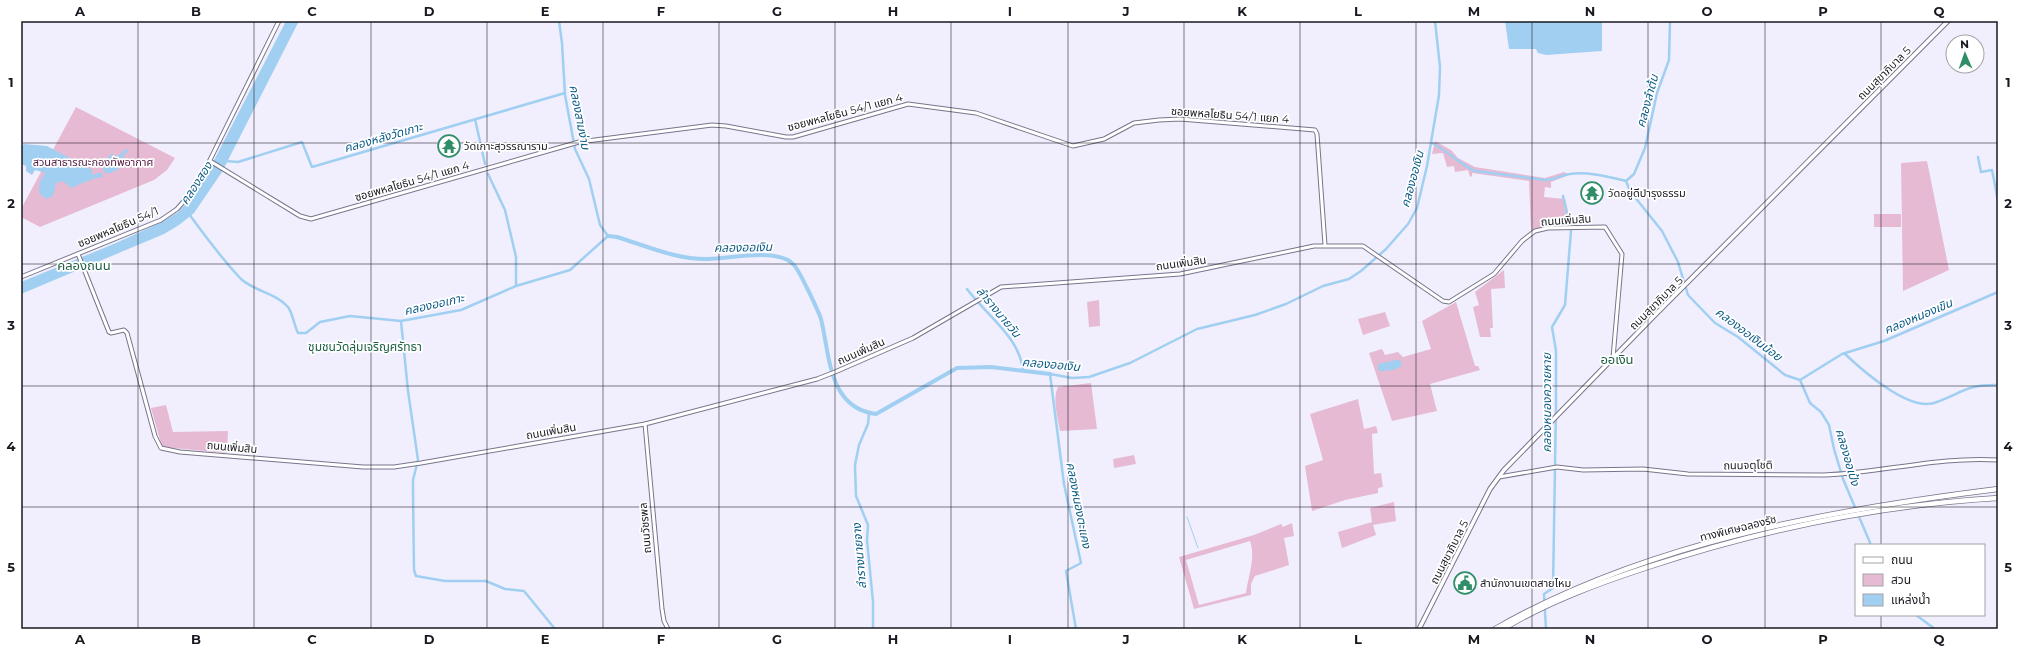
<svg xmlns="http://www.w3.org/2000/svg" width="2019" height="650" font-family="Montserrat,'Noto Sans Thai',sans-serif">
	<rect width="100%" height="100%" fill="#f1effe"/>
	<!-- green -->
	<g fill="#e7bad3" fill-rule="evenodd">
		<polygon points="76,107 175,158 167,170 154,180 40,227 21,217 21,209"/>
		<polygon points="1435,141 1451,150 1458,158 1475,167 1545,178 1564,172 1569,175 1551,182 1551,188 1545,187 1544,197 1565,199 1571,223 1544,226 1531,230 1529,181 1472,173 1472,176 1470,177 1468,170 1455,172 1454,166 1447,167 1443,153 1432,154"/>
		<polygon points="1927,161 1949,270 1903,291 1901,163"/>
		<rect x="1874" y="214" width="27" height="13"/>
		<polygon points="1504,270 1505,288 1491,289 1493,328 1490,328 1491,337 1480,337 1473,307 1479,305 1475,292"/>
		<polygon points="1099,300 1100,326 1089,327 1087,302"/>
		<polygon points="1456,302 1475,366 1478,366 1480,370 1430,384 1437,411 1392,421 1369,353 1382,349 1385,355 1398,352 1403,357 1431,349 1422,321"/>
		<polygon points="1385,312 1390,326 1363,335 1358,319"/>
		<path d="M1091,383L1097,429L1060,431C1058,418 1052,399 1058,387Z"/>
		<polygon points="1358,399 1364,429 1376,426 1378,433 1372,434 1374,474 1381,473 1383,487 1378,488 1378,493 1345,500 1312,511 1305,466 1323,460 1310,414"/>
		<polygon points="166,405 173,432 228,431 227,453 162,447 151,408"/>
		<polygon points="1134,455 1136,464 1114,468 1113,459"/>
		<polygon points="1394,502 1396,521 1373,525 1376,535 1342,548 1338,532 1372,522 1370,508"/>
		<path d="M1292,523L1294,536L1284,538L1289,565L1255,576L1251,584V595L1194,609L1179,557L1254,535L1281,524L1283,527ZM1250,541C1256,558 1248,576 1246,593L1199,605L1186,560Z"/>
	</g>
	<!-- water -->
	<g fill="#a0cff1">
		<polygon points="286,21 299,21 222,172 194,213 179,225 164,234 21,294 21,282 116,243 164,221 178,212 195,194 210,168"/>
		<polygon points="1505,21 1602,21 1602,51 1546,55 1538,53 1536,49 1509,49"/>
		<path d="M24,144L47,146L92,170V175L101,172L103,177C92,178 81,184 71,188L63,181L56,183L53,196L46,199L39,193L40,182L45,173L35,170L32,175L26,171V166L21,164V146Z"/>
		<polygon points="126,149 128,150 127,153 124,154 124,162 128,164 111,173 105,173 103,169 107,159 111,154 118,156"/>
		<polygon points="1396,360 1400,360 1402,366 1393,370 1378,371 1378,364"/>
	</g>
	<g fill="none" stroke-linecap="round" stroke-linejoin="round">
		<!-- stream -->
		<polyline stroke="#a0cff1" stroke-width="1" points="1187,517 1198,548"/>
		<!-- canal -->
		<g stroke="#a0cff1" stroke-width="2.5">
			<polyline points="475,119 485,164"/>
			<path d="M1432,143C1448,151 1459,164 1475,171L1545,180C1555,180 1561,175 1570,174C1587,171 1609,177 1626,181L1630,191L1662,231L1678,262L1688,295L1715,323L1738,337L1785,375L1800,380L1842,354L1884,341L1998,292"/>
			<polyline points="1978,157 1981,172 1992,170 1995,185"/>
			<polyline points="225,161 238,162 302,142 312,167 565,93"/>
			<polyline points="488,174 505,210 516,257 516,285"/>
			<polyline points="1626,181 1634,174 1645,148 1657,93 1669,60 1670,21"/>
			<polyline points="1998,184 1995,185 1998,202"/>
			<path d="M189,214C205,236 222,259 241,279C254,291 276,293 288,307C293,314 294,325 298,333H306L320,322L350,316L401,321L461,310L516,286L570,270L608,236L600,225L589,179L575,149L565,95L562,43L559,21"/>
			<path d="M967,289C986,315 1020,337 1023,371"/>
			<polyline points="401,321 408,391 418,460 413,480 413,492 414,570 416,576 445,581 486,581 505,589 524,591 555,629"/>
			<path d="M1845,354C1862,370 1908,411 1934,403C1961,394 1966,384 1998,385"/>
			<polyline points="1800,380 1810,403 1821,412 1829,425 1834,449 1843,479 1871,545"/>
			<polyline points="869,413 868,424 859,445 855,465 856,496 868,525 867,540 873,602 873,629"/>
			<polyline points="1916,615 1935,629"/>
			<polyline points="1076,629 1066,571 1081,563 1064,484 1050,374 1072,378 1089,377 1130,363 1197,329 1255,315 1286,304 1323,286 1349,279 1361,271 1386,249 1408,224 1417,208 1427,166 1439,95 1440,67 1435,21"/>
			<polyline points="1546,629 1544,594 1553,588 1556,407 1556,351 1552,327 1565,305 1571,231 1563,196"/>
		</g>
		<!-- river -->
		<path stroke="#a0cff1" stroke-width="4" d="M608,236L617,237C647,246 677,260 708,259C730,259 779,247 794,265C800,272 818,310 821,319C830,355 828,408 876,414L957,368L991,367L1050,374"/>
		<!-- minor casing -->
		<g stroke="#78758b" stroke-width="5">
			<g id="minor">
				<polyline points="210,161 300,216 311,219 579,142 712,125 726,126 786,137 793,137 908,104 976,113 1073,146 1104,139 1134,123 1159,120 1180,119 1315,130 1317,134 1325,245"/>
				<polyline points="78,254 109,332 111,333 124,330 127,333 155,436 161,448 180,452 363,467 394,467 421,463 645,424 817,379 835,372 913,338 1001,287 1180,274 1314,246 1363,246 1443,301 1449,302 1494,274 1522,241 1535,231 1548,228 1605,227 1622,254 1613,358"/>
				<polyline points="21,277 161,220 177,209 197,186 279,21"/>
				<polyline points="645,424 662,609 664,621 668,629"/>
				<path d="M1499,477L1557,467L1583,470L1643,469L1688,474L1824,475C1882,473 1939,456 1998,460"/>
			</g>
		</g>
		<!-- major casing -->
		<g stroke="#78758b" stroke-width="5.5">
			<polyline id="major" points="1419,629 1490,489 1504,470 1652,318 1948,21"/>
		</g>
		<!-- highway casing -->
		<g stroke="#78758b" stroke-width="6">
			<g id="highway">
				<path d="M1495,629C1645,543 1828,510 1998,489"/>
				<path d="M1503,629C1547,602 1599,583 1648,567C1761,530 1879,505 1998,498"/>
			</g>
		</g>
		<!-- minor -->
		<use href="#minor" stroke="#fff" stroke-width="3"/>
		<!-- major -->
		<use href="#major" stroke="#fff" stroke-width="3.5"/>
		<!-- highway -->
		<use href="#highway" stroke="#fff" stroke-width="4.5"/>
	</g>
	<!-- grid -->
	<path fill="none" stroke="#191820" stroke-width="1" stroke-opacity="0.55" d="M138,21V629M254,21V629M371,21V629M487,21V629M603,21V629M719,21V629M835,21V629M951,21V629M1068,21V629M1184,21V629M1300,21V629M1416,21V629M1532,21V629M1648,21V629M1765,21V629M1881,21V545M21,143H1998M21,264H1998M21,386H1998M21,507H1998M1881,615V629"/>
	<!-- icons -->
	<defs>
		<g id="temple-ring" transform="scale(1.15)"><circle r="9.5" fill="#fff" stroke="#2f8e67" stroke-width="1.5"/><path d="M0-6L5-2H3V0L6.5 2.5H4V6H1.5V3h-3V6H-4V2.5H-6.5L-3 0V-2H-5Z" fill="#2f8e67"/></g>
		<g id="civic-ring" transform="scale(1.15)"><circle r="9.5" fill="#fff" stroke="#2f8e67" stroke-width="1.5"/><path d="M-.6-6.5H3V-4.5H.6V-3L4-1V1h2V6H-6V1h2V-1L-.6-3ZM-1.2 2.5V6h2.4V2.5Z" fill="#2f8e67"/></g>
	</defs>
	<g fill-rule="evenodd">
		<use href="#temple-ring" x="449" y="146"/>
		<use href="#temple-ring" x="1592" y="193"/>
		<use href="#civic-ring" x="1465" y="583"/>
	</g>
	<g text-anchor="middle" dominant-baseline="central" stroke-width="3.5" stroke-linejoin="round" paint-order="stroke">
		<!-- street labels -->
		<g font-size="11" fill="#191820" stroke="#fff">
			<text transform="translate(1884 73) rotate(-45)">ถนนสุขาภิบาล 5</text>
			<text transform="translate(845 112) rotate(-15)">ซอยพหลโยธิน 54/1 แยก 4</text>
			<text transform="translate(1230 115) rotate(4)">ซอยพหลโยธิน 54/1 แยก 4</text>
			<text transform="translate(412 181) rotate(-16)">ซอยพหลโยธิน 54/1 แยก 4</text>
			<text transform="translate(1566 220) rotate(-4)">ถนนเพิ่มสิน</text>
			<text transform="translate(118 227) rotate(-23)">ซอยพหลโยธิน 54/1</text>
			<text transform="translate(1181 263) rotate(-8)">ถนนเพิ่มสิน</text>
			<text transform="translate(1656 303) rotate(-45)">ถนนสุขาภิบาล 5</text>
			<text transform="translate(861 351) rotate(-24)">ถนนเพิ่มสิน</text>
			<text transform="translate(551 431) rotate(-10)">ถนนเพิ่มสิน</text>
			<text transform="translate(232 447) rotate(5)">ถนนเพิ่มสิน</text>
			<text transform="translate(1748 465) rotate(-1)">ถนนจตุโชติ</text>
			<text transform="translate(645 528) rotate(-95)">ถนนวัชรพล</text>
			<text transform="translate(1738 528) rotate(-14)">ทางพิเศษฉลองรัช</text>
			<text transform="translate(1449 552) rotate(-63)">ถนนสุขาภิบาล 5</text>
		</g>
		<!-- poi labels -->
		<g font-size="11" fill="#191820" stroke="#fff" text-anchor="start">
			<text x="464" y="146">วัดเกาะสุวรรณาราม</text>
			<text x="1608" y="193">วัดอยู่ดีบำรุงธรรม</text>
			<text x="1480" y="583">สำนักงานเขตสายไหม</text>
		</g>
		<!-- park labels -->
		<g font-size="11" fill="#53183f" stroke="#fff">
			<text x="93" y="162">สวนสาธารณะกองทัพอากาศ</text>
		</g>
		<!-- water labels -->
		<g font-size="12" font-style="italic" fill="#0d5c87" stroke="#fff">
			<text transform="translate(1647 101) rotate(-75)">คลองลำต้น</text>
			<text transform="translate(580 117) rotate(79)">คลองสามง่าม</text>
			<text transform="translate(383 137) rotate(-16)">คลองหลังวัดเกาะ</text>
			<text transform="translate(1412 179) rotate(-75)">คลองออเงิน</text>
			<text transform="translate(196 183) rotate(-57)">คลองสอง</text>
			<text transform="translate(743 247) rotate(-1)">คลองออเงิน</text>
			<text transform="translate(434 304) rotate(-13)">คลองออเกาะ</text>
			<text transform="translate(999 312) rotate(50)">ลำรางนายวัน</text>
			<text transform="translate(1918 316) rotate(-23)">คลองหนองเขิน</text>
			<text transform="translate(1749 334) rotate(37)">คลองออเงินน้อย</text>
			<text transform="translate(1051 364) rotate(5)">คลองออเงิน</text>
			<text transform="translate(1546 403) rotate(-90)">คลองหนองควายหาย</text>
			<text transform="translate(1848 457) rotate(74)">คลองออเป้ง</text>
			<text transform="translate(1079 505) rotate(79)">คลองหนองตะแคง</text>
			<text transform="translate(859 556) rotate(-95)">ลำรางนายจาง</text>
		</g>
		<!-- neighbourhood labels -->
		<g font-size="12" fill="#1f5f44" stroke="#fff">
			<text x="365" y="346">ชุมชนวัดลุ่มเจริญศรัทธา</text>
		</g>
		<!-- quarter labels -->
		<g font-size="13" fill="#1f5f44" stroke="#fff">
			<text x="84" y="265">คลองถนน</text>
			<text x="1617" y="359">ออเงิน</text>
		</g>
	</g>
	<!-- border -->
	<rect width="2019" height="650" fill="none" stroke="#ffffff" stroke-width="44"/>
	<!-- legend -->
	<rect x="1855" y="544" width="130" height="72" fill="#ffffff" stroke="#a3a3a6"/>
	<rect x="1863" y="557" width="20" height="6" fill="#ffffff" stroke="#a3a3a6"/>
	<text x="1891" y="564" font-size="12" fill="#191820">ถนน</text>
	<rect x="1863" y="574" width="20" height="12" fill="#e7bad3" stroke="#a3a3a6"/>
	<text x="1891" y="584" font-size="12" fill="#191820">สวน</text>
	<rect x="1863" y="594" width="20" height="12" fill="#a0cff1" stroke="#a3a3a6"/>
	<text x="1891" y="604" font-size="12" fill="#191820">แหล่งน้ำ</text>
	<!-- north arrow -->
	<g transform="translate(1965 54) rotate(358)"><circle r="19" fill="#ffffff" stroke="#a3a3a6"/>
	<path d="M0-3L7 15L0 10L-7 15Z" fill="#2f8e67"/>
	<text y="-6" font-size="11" font-weight="bold" text-anchor="middle" fill="#191820">N</text>
	</g>
	<rect x="22" y="22" width="1975" height="606" fill="none" stroke="#191820" stroke-width="1.5"/>
	<g font-size="13" text-anchor="middle" font-weight="bold" fill="#191820">
		<text x="80" y="16">A</text>
		<text x="196" y="16">B</text>
		<text x="312" y="16">C</text>
		<text x="429" y="16">D</text>
		<text x="545" y="16">E</text>
		<text x="661" y="16">F</text>
		<text x="777" y="16">G</text>
		<text x="893" y="16">H</text>
		<text x="1010" y="16">I</text>
		<text x="1126" y="16">J</text>
		<text x="1242" y="16">K</text>
		<text x="1358" y="16">L</text>
		<text x="1474" y="16">M</text>
		<text x="1590" y="16">N</text>
		<text x="1707" y="16">O</text>
		<text x="1823" y="16">P</text>
		<text x="1939" y="16">Q</text>
		<text x="11" y="87">1</text>
		<text x="2008" y="87">1</text>
		<text x="11" y="208">2</text>
		<text x="2008" y="208">2</text>
		<text x="11" y="330">3</text>
		<text x="2008" y="330">3</text>
		<text x="11" y="451">4</text>
		<text x="2008" y="451">4</text>
		<text x="11" y="572">5</text>
		<text x="2008" y="572">5</text>
		<text x="80" y="644">A</text>
		<text x="196" y="644">B</text>
		<text x="312" y="644">C</text>
		<text x="429" y="644">D</text>
		<text x="545" y="644">E</text>
		<text x="661" y="644">F</text>
		<text x="777" y="644">G</text>
		<text x="893" y="644">H</text>
		<text x="1010" y="644">I</text>
		<text x="1126" y="644">J</text>
		<text x="1242" y="644">K</text>
		<text x="1358" y="644">L</text>
		<text x="1474" y="644">M</text>
		<text x="1590" y="644">N</text>
		<text x="1707" y="644">O</text>
		<text x="1823" y="644">P</text>
		<text x="1939" y="644">Q</text>
	</g>
</svg>
